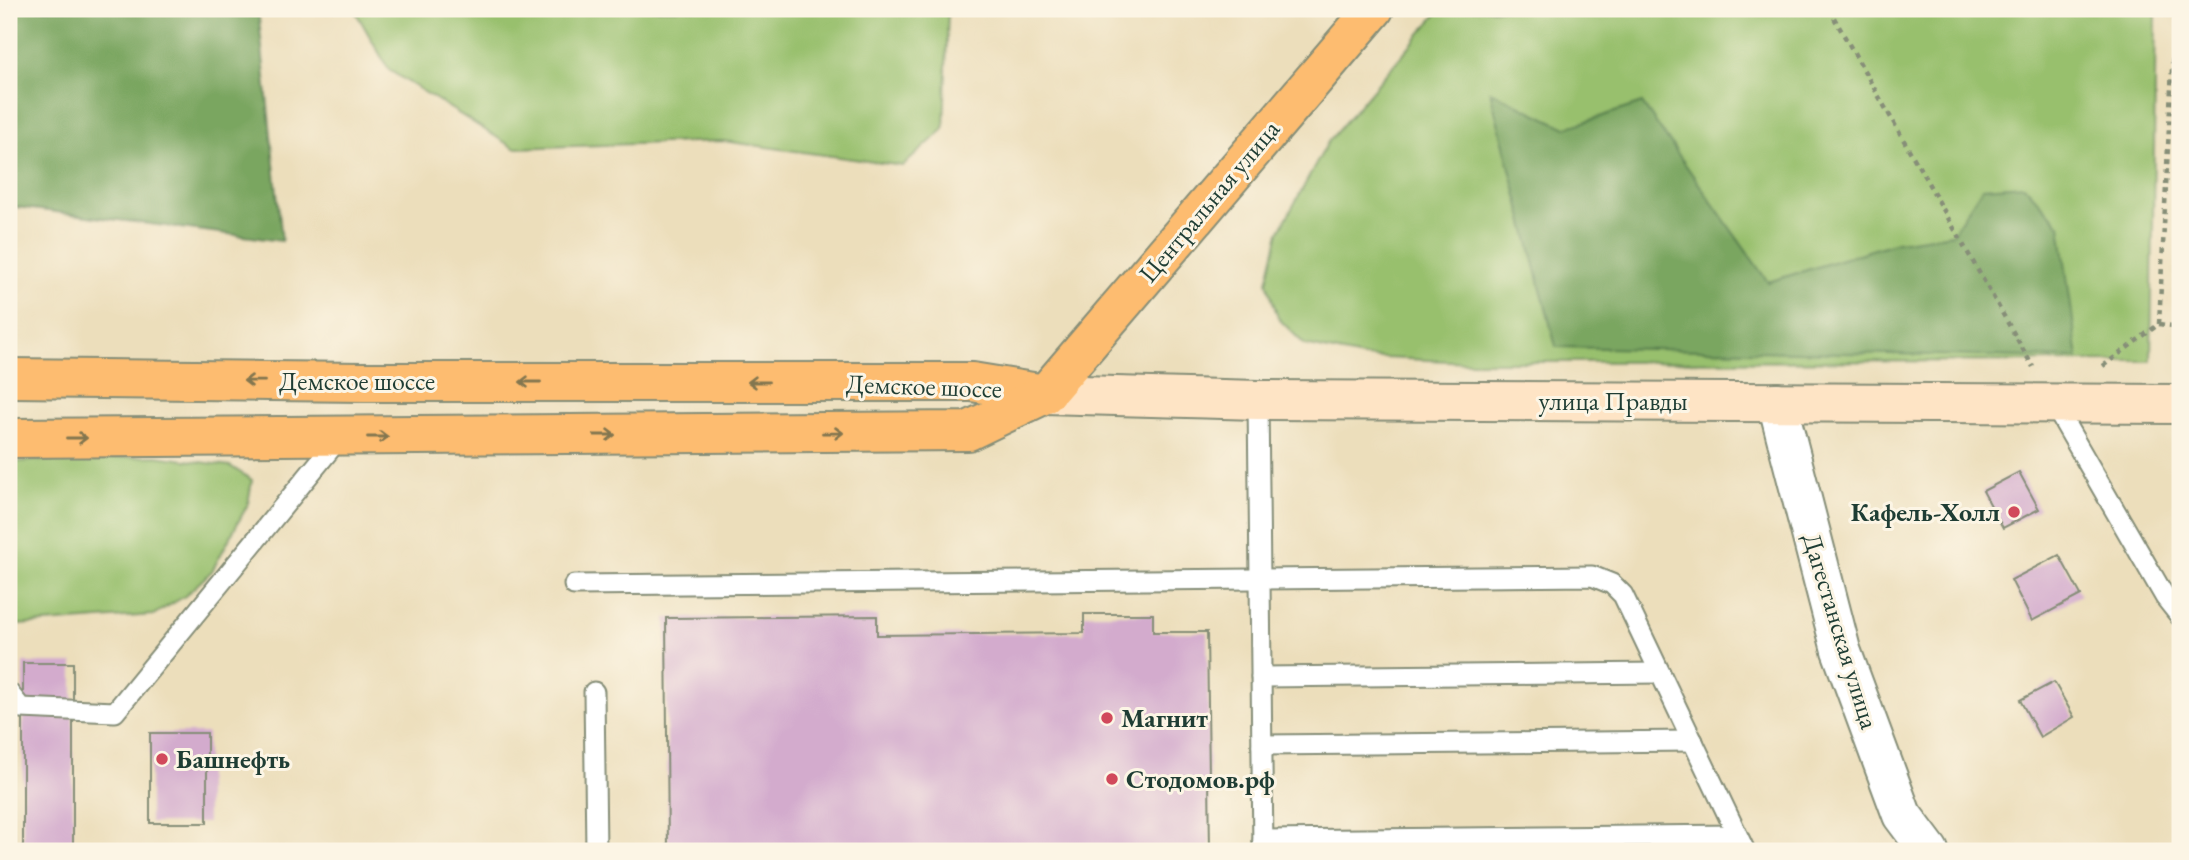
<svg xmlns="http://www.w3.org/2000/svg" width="2189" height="860" font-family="'EB Garamond',serif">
	<rect width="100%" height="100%" fill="#fcf5e5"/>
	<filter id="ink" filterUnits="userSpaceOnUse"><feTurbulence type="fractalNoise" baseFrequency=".0143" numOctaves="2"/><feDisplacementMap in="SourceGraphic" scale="14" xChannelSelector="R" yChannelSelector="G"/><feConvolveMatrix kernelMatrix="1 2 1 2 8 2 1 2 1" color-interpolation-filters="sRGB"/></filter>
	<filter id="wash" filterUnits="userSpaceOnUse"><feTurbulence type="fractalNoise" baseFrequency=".00686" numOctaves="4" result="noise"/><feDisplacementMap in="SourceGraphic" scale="28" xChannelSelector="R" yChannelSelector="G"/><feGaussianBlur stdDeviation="1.57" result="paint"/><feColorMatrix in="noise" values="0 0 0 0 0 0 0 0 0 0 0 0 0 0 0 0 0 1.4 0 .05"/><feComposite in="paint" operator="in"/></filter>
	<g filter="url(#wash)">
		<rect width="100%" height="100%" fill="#ecdebb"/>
		<!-- green -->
		<g fill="#98c06d" stroke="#5c7e50" stroke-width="2">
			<polygon points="354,9 948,9 944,129 903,166 723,141 514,148 389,70"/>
			<polygon points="1441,9 2156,9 2151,361 1471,362 1362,357 1305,345 1278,318 1267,282 1279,232 1328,142"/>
			<polygon points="156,456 230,466 252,480 248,504 212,571 185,596 153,615 17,625 9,624 9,462"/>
		</g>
		<!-- forest -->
		<g fill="#7aa660" stroke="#4c724a" stroke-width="2">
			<polygon points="9,9 258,9 282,241 9,206"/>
			<polygon points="1490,91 1566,128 1642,103 1768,282 1897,242 1952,234 1982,188 2024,185 2060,225 2078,358 1556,347"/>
		</g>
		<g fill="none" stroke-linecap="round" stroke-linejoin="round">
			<!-- stream -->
			<polyline stroke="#52becc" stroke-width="10" points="2165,597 2180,589"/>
		</g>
		<g id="blocks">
			<!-- building -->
			<g fill="#d3abcd">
				<polygon points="2019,472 2039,509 2003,528 1983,491"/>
				<polygon points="2059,555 2081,595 2032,621 2011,580"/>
				<polygon points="1084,614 1153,614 1153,632 1207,632 1210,851 668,851 666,618 877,616 877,635 1084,633"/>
				<rect x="23" y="663" width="50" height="188"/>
				<polygon points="2054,682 2074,717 2040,737 2020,700"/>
				<rect x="150" y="733" width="57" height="90"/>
			</g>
		</g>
	</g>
	<g filter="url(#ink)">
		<use href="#blocks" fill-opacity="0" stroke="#868e78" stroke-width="2"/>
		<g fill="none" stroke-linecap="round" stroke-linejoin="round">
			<!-- service casing -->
			<g stroke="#868e78" stroke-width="23">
				<g id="service">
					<polyline points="1258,400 1263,851"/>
					<polyline points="2053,403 2165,597 2180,616"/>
					<polyline points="574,585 1592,576 1612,584 1623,595 1745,851"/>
					<polyline points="1261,677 1660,673"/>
					<polyline points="594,692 596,851"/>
					<polyline points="9,693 21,708 115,712 340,437"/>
					<polyline points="1262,745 1693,741"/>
					<polyline points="1263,840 1737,835"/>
				</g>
			</g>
			<!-- tertiary casing -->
			<g stroke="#868e78" stroke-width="42">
				<polyline id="tertiary" points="1777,402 1841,650 1902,815 1929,851"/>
			</g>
			<!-- secondary casing -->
			<g stroke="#868e78" stroke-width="42">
				<polyline id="secondary" points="1045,394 1258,400 2180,404"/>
			</g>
			<!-- primary casing -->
			<g stroke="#868e78" stroke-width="42">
				<g id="primary">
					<polyline points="9,378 364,382 972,382 1045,394"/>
					<polyline points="9,438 968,431 1045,394 1374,9"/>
				</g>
			</g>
			<!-- path -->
			<g stroke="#868e78" stroke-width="4.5" stroke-dasharray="5 5" stroke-linecap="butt">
				<polyline points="1829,9 2033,367"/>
				<polyline points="2159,324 2175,9"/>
				<polyline points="2103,366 2159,324 2180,327"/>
			</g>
			<!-- service -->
			<use href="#service" stroke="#fff" stroke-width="19"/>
			<!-- tertiary -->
			<use href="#tertiary" stroke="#fff" stroke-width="38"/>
			<!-- secondary -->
			<use href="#secondary" stroke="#fee4c5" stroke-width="38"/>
			<!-- primary -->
			<use href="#primary" stroke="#fdbc6f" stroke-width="38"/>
		</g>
		<!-- one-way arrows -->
		<defs><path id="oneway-shaft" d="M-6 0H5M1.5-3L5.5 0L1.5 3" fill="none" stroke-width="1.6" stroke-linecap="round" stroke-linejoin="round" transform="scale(1.75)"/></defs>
		<g stroke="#83764f">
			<use href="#oneway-shaft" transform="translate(254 381) rotate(-179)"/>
			<use href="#oneway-shaft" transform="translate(530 382) rotate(-180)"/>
			<use href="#oneway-shaft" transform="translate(758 382) rotate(-180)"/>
			<use href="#oneway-shaft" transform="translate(833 433) rotate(-1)"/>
			<use href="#oneway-shaft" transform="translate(605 435)"/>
			<use href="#oneway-shaft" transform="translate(378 437)"/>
			<use href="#oneway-shaft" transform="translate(77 438)"/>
		</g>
	</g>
	<!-- markers -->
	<g fill="#d1495b" stroke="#fcf5e5" stroke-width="2.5">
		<circle cx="2014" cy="512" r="7"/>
		<circle cx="1107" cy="718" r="7"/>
		<circle cx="162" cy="759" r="7"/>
		<circle cx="1112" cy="779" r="7"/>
	</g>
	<g text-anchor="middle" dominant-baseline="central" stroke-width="6" stroke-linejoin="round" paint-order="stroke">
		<!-- street labels -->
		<g font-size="26" fill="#1f3d34" stroke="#fcf5e5">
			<text transform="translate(1209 201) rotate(-50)">Центральная улица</text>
			<text x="357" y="381">Демское шоссе</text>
			<text transform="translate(924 386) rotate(2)">Демское шоссе</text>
			<text x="1613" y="401">улица Правды</text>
			<text transform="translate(1841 631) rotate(73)">Дагестанская улица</text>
		</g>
		<!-- poi labels -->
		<g font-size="26" font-weight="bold" fill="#1f3d34" stroke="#fcf5e5" text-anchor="start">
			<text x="2000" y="512" text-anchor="end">Кафель-Холл</text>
			<text x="1121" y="718">Магнит</text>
			<text x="176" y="759">Башнефть</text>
			<text x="1126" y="779">Стодомов.рф</text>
		</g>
	</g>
	<!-- margin -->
	<rect width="2189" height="860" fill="none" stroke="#fcf5e5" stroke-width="35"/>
</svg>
